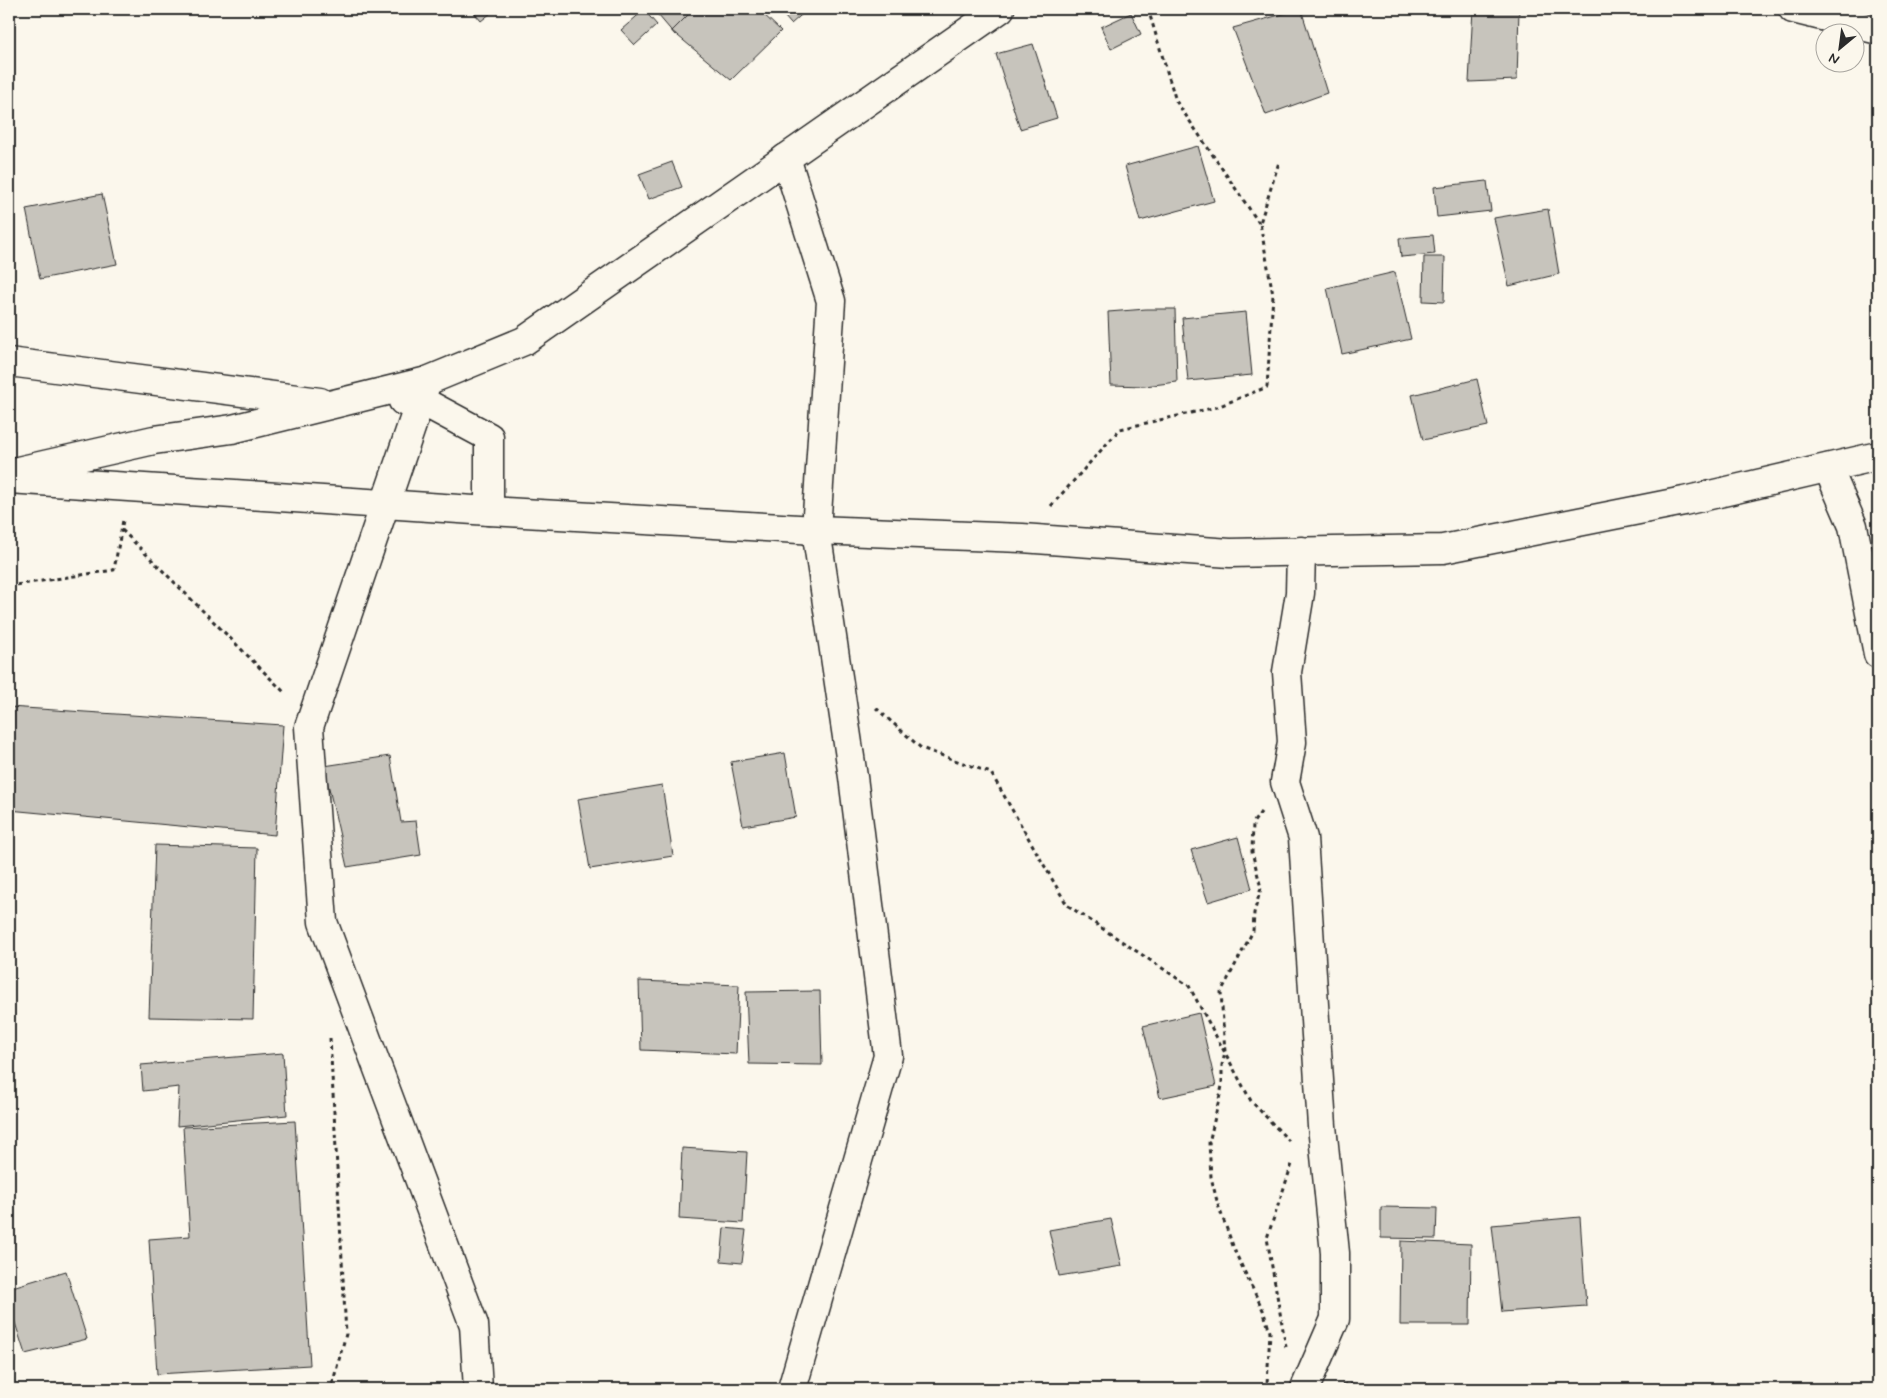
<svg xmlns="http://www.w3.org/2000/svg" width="1887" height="1398" font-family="Mynerve,sans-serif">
	<rect width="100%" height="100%" fill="#fbf7ec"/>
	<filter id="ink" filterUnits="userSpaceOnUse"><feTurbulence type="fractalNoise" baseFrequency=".02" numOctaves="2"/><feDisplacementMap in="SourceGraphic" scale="10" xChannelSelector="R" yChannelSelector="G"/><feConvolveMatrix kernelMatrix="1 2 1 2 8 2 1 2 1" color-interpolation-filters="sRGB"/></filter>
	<g filter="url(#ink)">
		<!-- building -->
		<g fill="#c7c4bc" stroke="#2b2b2b">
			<polygon points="368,9 383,9 373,16"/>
			<polygon points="471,9 496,9 481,21"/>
			<polygon points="653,9 707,9 675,35"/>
			<polygon points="694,9 758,9 781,31 731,80 672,31"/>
			<polygon points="778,9 808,9 791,24"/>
			<polygon points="1301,9 1327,93 1266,115 1233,28"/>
			<polygon points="1473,9 1519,9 1517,80 1469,82"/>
			<polygon points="644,10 657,25 635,45 621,30"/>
			<polygon points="1131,13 1141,34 1111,49 1101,27"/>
			<polygon points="1033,44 1057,118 1020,129 996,54"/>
			<polygon points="1198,146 1214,201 1140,221 1125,166"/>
			<polygon points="672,162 682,187 649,199 639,174"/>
			<polygon points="1487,181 1491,211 1437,217 1434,187"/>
			<polygon points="102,194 117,264 40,279 26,209"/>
			<polygon points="1548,209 1559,274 1509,286 1494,218"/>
			<polygon points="1433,235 1435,254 1401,257 1399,238"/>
			<polygon points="1424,257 1445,257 1444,302 1423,301"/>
			<polygon points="1395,272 1411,339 1342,354 1327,288"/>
			<polygon points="1146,309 1175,309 1177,382 1145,386 1111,385 1108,312"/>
			<polygon points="1246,312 1252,375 1188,381 1182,318"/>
			<polygon points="1477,379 1488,426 1423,440 1412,395"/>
			<polygon points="9,707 283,725 275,835 9,810"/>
			<polygon points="785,753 796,817 743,826 731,762"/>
			<polygon points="390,756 401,822 416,821 421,855 347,867 324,766"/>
			<polygon points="662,785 673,856 590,869 578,799"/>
			<polygon points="1238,837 1252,889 1208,902 1191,850"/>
			<polygon points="155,845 257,848 253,1019 149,1017"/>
			<polygon points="639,981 739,985 736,1054 641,1050"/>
			<polygon points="820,991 822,1065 749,1064 746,992"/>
			<polygon points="1199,1013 1216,1086 1160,1098 1143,1026"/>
			<polygon points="283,1053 287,1115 177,1126 179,1087 143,1091 141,1065"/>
			<polygon points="295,1121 310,1365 157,1374 149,1239 190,1236 183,1127"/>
			<polygon points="682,1148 747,1152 743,1223 679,1219"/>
			<polygon points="1381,1207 1437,1208 1436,1239 1381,1238"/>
			<polygon points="1580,1217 1586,1306 1502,1312 1492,1225"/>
			<polygon points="1111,1219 1122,1266 1059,1276 1049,1230"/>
			<polygon points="724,1228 746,1230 742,1263 721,1261"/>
			<polygon points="1401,1241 1471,1244 1470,1325 1400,1325"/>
			<polygon points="66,1271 87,1339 25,1354 9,1304 9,1288"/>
		</g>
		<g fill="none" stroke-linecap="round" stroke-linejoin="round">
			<!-- street casing -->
			<g stroke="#2b2b2b" stroke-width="31">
				<g id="street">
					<polyline points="1793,9 1878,30"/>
					<polyline points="786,158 831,301 816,530 853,777 888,1056 792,1389"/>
					<polyline points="9,362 320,402"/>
					<polyline points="427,381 309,727 323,922 474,1325 478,1389"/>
					<polyline points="403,401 420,400 489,437 489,511"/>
					<polyline points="1828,468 1853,526 1878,654"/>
					<polyline points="9,473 154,440 232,429 427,381 524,341 1000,9"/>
					<polyline points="1301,551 1300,593 1287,672 1292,742 1285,782 1303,838 1322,1126 1335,1253 1335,1319 1305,1388"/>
				</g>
			</g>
			<!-- highway casing -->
			<g stroke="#2b2b2b" stroke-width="31">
				<polyline id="highway" points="9,479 489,511 816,530 1022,538 1230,553 1443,549 1684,501 1878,456"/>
			</g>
			<!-- path -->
			<g stroke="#2b2b2b" stroke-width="3" stroke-dasharray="4 4" stroke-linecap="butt">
				<polyline points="1148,9 1176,101 1259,223"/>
				<polyline points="1051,506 1120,429 1217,407 1267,387 1273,295 1260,223 1279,162"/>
				<polyline points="122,530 286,694"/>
				<polyline points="9,586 114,570 123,520"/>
				<polyline points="876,708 921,748 991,773 1067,905 1189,986 1251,1101 1289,1141"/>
				<polyline points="1261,812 1253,823 1252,852 1261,888 1254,913 1253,931 1221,992 1225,1052 1222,1065 1222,1086 1209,1143 1211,1177 1218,1205 1236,1254 1263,1310 1270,1332 1267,1384 1264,1389"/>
				<polyline points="330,1038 346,1334 331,1389"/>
				<polyline points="1286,1347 1267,1238 1292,1164"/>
				<polyline points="1342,1385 1356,1384 1427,1389"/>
			</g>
			<!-- street -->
			<use href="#street" stroke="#fbf7ec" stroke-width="28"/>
			<!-- highway -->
			<use href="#highway" stroke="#fbf7ec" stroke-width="28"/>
		</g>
	</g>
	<!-- margin -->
	<rect width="1887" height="1398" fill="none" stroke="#fbf7ec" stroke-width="30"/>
	<rect x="15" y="15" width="1857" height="1368" fill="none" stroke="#2b2b2b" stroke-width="2" filter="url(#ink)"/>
	<!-- north arrow -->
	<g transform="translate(1840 48) rotate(209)"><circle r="24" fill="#fbf7ec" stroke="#a8a59f"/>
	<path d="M0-4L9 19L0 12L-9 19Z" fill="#2b2b2b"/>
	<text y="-8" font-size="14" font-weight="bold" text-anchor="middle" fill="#2b2b2b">N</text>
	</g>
</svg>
